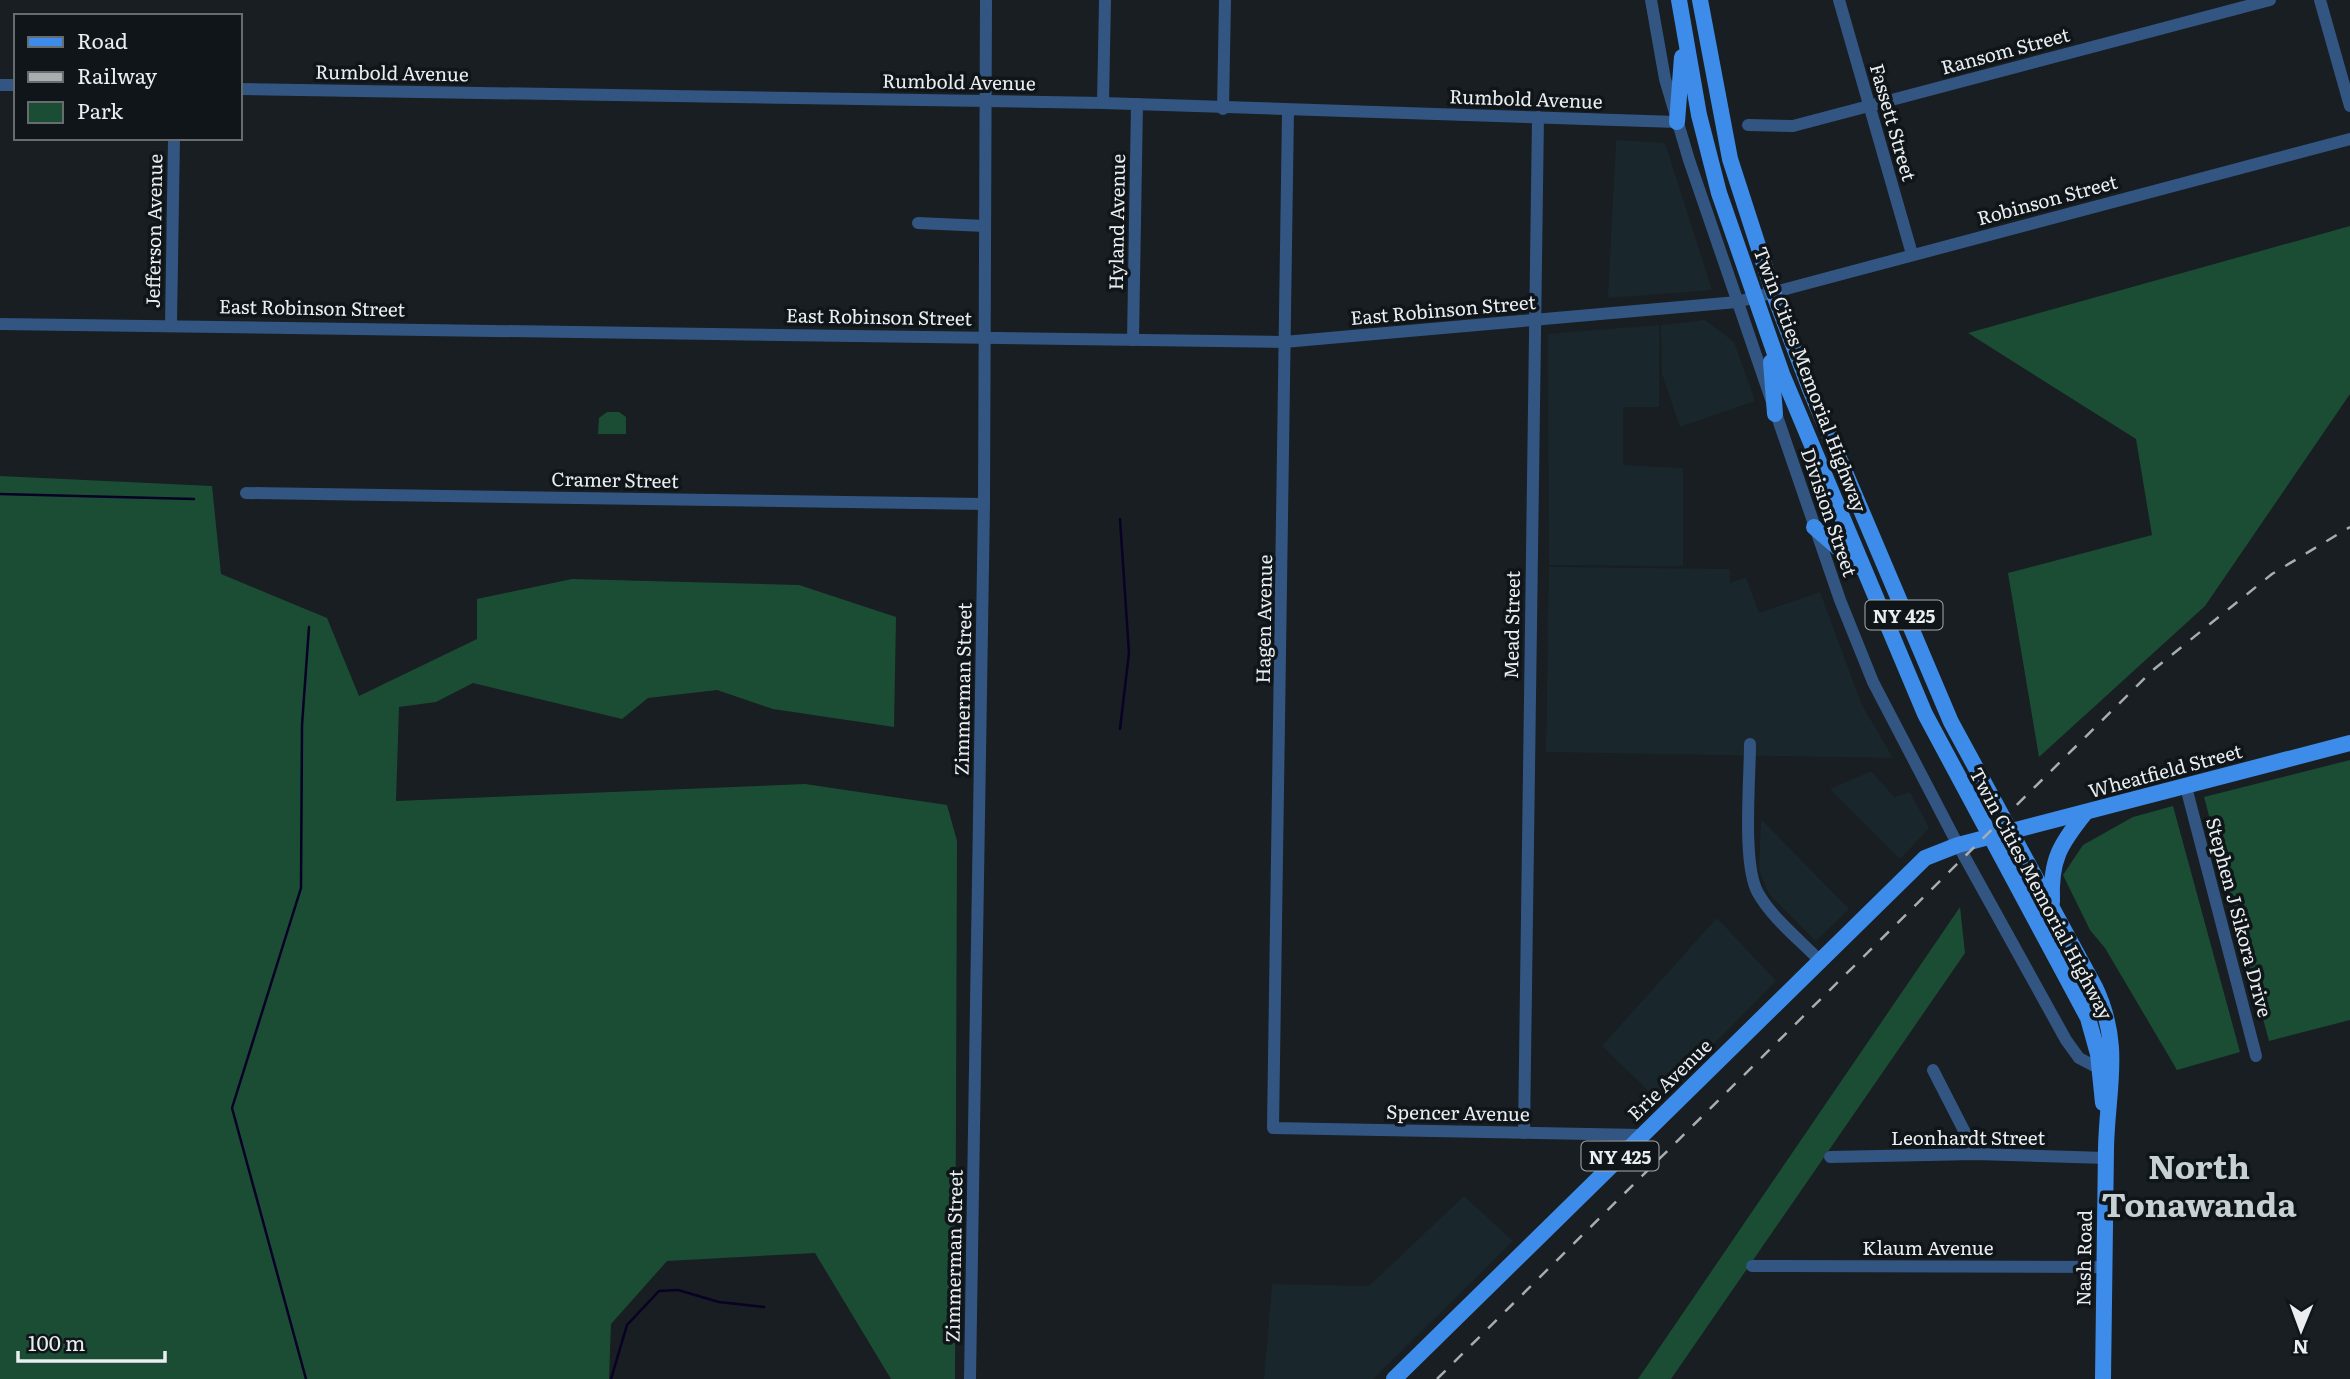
<svg xmlns="http://www.w3.org/2000/svg" width="2350" height="1379" font-family="Literata,serif">
	<rect width="100%" height="100%" fill="#181e21"/>
	<!-- built -->
	<g fill="#19272c">
		<polygon points="1616,140 1665,143 1712,290 1608,298"/>
		<polygon points="1705,320 1734,342 1755,401 1680,427 1662,374 1661,325"/>
		<polygon points="1659,325 1659,407 1623,407 1623,465 1683,468 1683,566 1549,565 1548,334"/>
		<polygon points="1549,567 1730,569 1730,583 1746,577 1759,613 1820,592 1861,703 1893,758 1546,752"/>
		<polygon points="1871,771 1894,797 1910,792 1929,828 1900,859 1830,789"/>
		<polygon points="1761,819 1849,909 1816,941 1769,894 1759,870"/>
		<polygon points="1717,918 1776,981 1658,1100 1602,1046"/>
		<polygon points="1464,1196 1513,1241 1373,1379 1264,1379 1272,1284 1369,1286"/>
	</g>
	<!-- green -->
	<g fill="#1b4d34">
		<polygon points="2350,226 2350,394 2205,606 2039,757 2008,573 2152,535 2136,439 1968,333"/>
		<polygon points="607,412 619,412 626,417 626,434 598,434 599,418"/>
		<polygon points="0,476 212,486 221,574 327,618 359,696 477,639 477,599 572,579 799,585 896,617 894,727 773,709 717,690 648,698 622,719 473,683 436,702 399,707 396,801 805,784 947,805 957,841 955,1379 891,1379 815,1253 667,1261 611,1324 609,1379 0,1379"/>
		<polygon points="2350,760 2350,1020 2269,1041 2204,797"/>
		<polygon points="2173,806 2240,1052 2177,1070 2105,948 2090,930 2063,875 2083,845 2133,817"/>
		<polygon points="1960,907 1965,953 1671,1379 1638,1379"/>
	</g>
	<g fill="none" stroke-linecap="round" stroke-linejoin="round">
		<!-- stream -->
		<g stroke="#0a0126" stroke-width="2.5">
			<polyline points="0,494 194,499"/>
			<polyline points="1120,519 1129,653 1120,729"/>
			<polyline points="306,1379 232,1108 301,888 302,725 309,627"/>
			<polyline points="611,1379 627,1325 659,1291 678,1290 719,1302 764,1307"/>
		</g>
		<!-- minor -->
		<g stroke="#325582" stroke-width="12">
			<polyline points="1651,0 1665,79 1689,160 1840,600 1873,682 1958,845 2066,1040 2079,1058 2100,1069"/>
			<polyline points="1839,0 1912,254"/>
			<polyline points="2320,0 2350,106"/>
			<polyline points="0,85 16,85"/>
			<polyline points="240,89 1103,103 1677,122"/>
			<polyline points="1103,103 1105,0"/>
			<polyline points="1223,109 1225,0"/>
			<polyline points="1288,111 1273,1128 1641,1135"/>
			<polyline points="1748,125 1793,126 2270,0"/>
			<polyline points="918,223 985,226"/>
			<polyline points="0,324 1284,342 1737,302 2350,139"/>
			<polyline points="171,324 174,138"/>
			<polyline points="1133,340 1137,104"/>
			<polyline points="246,493 984,504"/>
			<path d="M1750,744C1750,780 1742,865 1758,893C1772,918 1800,940 1819,960"/>
			<polyline points="2186,787 2256,1056"/>
			<polyline points="1933,1070 1976,1154"/>
			<polyline points="1524,1133 1538,117"/>
			<polyline points="1830,1157 1976,1154 2106,1158"/>
			<polyline points="1752,1266 2104,1267"/>
			<polyline points="970,1379 984,504 986,0"/>
		</g>
		<!-- major -->
		<g stroke="#3e8ce9" stroke-width="16">
			<polyline points="1679,0 1699,115 1719,193 1782,374 1925,714 2088,1018 2098,1054 2103,1103"/>
			<path d="M1700,0L1730,159L1773,292L1811,392L1951,722L2095,987C2123,1046 2107,1089 2106,1149C2105,1226 2104,1302 2103,1379"/>
			<polyline points="1677,122 1682,57"/>
			<polyline points="1771,362 1775,414"/>
			<polyline points="1814,527 1860,567"/>
			<path d="M2052,902C2050,860 2060,844 2086,812"/>
			<polyline points="1394,1379 1925,858 1958,845 2350,743"/>
		</g>
		<!-- rail -->
		<polyline stroke="#a8adaf" stroke-width="2.5" stroke-dasharray="12 12" stroke-linecap="butt" points="1437,1379 2153,670 2272,574 2350,527"/>
	</g>
	<g text-anchor="middle" dominant-baseline="central" stroke-width="7" stroke-linejoin="round" paint-order="stroke">
		<!-- shield labels -->
		<g fill="#0f1518" stroke="#a8adaf" stroke-width="2">
			<rect x="1865.5" y="600.5" width="77" height="29" rx="5"/>
			<rect x="1581.5" y="1141.5" width="77" height="29" rx="5"/>
		</g>
		<g font-size="18" font-weight="bold" fill="#eaeef0">
			<text x="1904" y="615">NY 425</text>
			<text x="1620" y="1156">NY 425</text>
		</g>
		<!-- street labels -->
		<g font-size="19" fill="#eaeef0" stroke="#0f1518">
			<text transform="translate(2005 50) rotate(-15)">Ransom Street</text>
			<text transform="translate(392 72) rotate(1)">Rumbold Avenue</text>
			<text transform="translate(959 81) rotate(1)">Rumbold Avenue</text>
			<text transform="translate(1526 98) rotate(2)">Rumbold Avenue</text>
			<text transform="translate(1894 122) rotate(74)">Fassett Street</text>
			<text transform="translate(2047 199) rotate(-15)">Robinson Street</text>
			<text transform="translate(1116 222) rotate(-89)">Hyland Avenue</text>
			<text transform="translate(153 231) rotate(-89)">Jefferson Avenue</text>
			<text transform="translate(312 307) rotate(1)">East Robinson Street</text>
			<text transform="translate(1443 309) rotate(-5)">East Robinson Street</text>
			<text transform="translate(879 316) rotate(1)">East Robinson Street</text>
			<text transform="translate(1811 379) rotate(69)">Twin Cities Memorial Highway</text>
			<text transform="translate(615 479) rotate(1)">Cramer Street</text>
			<text transform="translate(1830 512) rotate(71)">Division Street</text>
			<text transform="translate(1263 619) rotate(-89)">Hagen Avenue</text>
			<text transform="translate(1511 625) rotate(-89)">Mead Street</text>
			<text transform="translate(962 689) rotate(-89)">Zimmerman Street</text>
			<text transform="translate(2165 770) rotate(-15)">Wheatfield Street</text>
			<text transform="translate(2042 893) rotate(62)">Twin Cities Memorial Highway</text>
			<text transform="translate(2240 917) rotate(75)">Stephen J Sikora Drive</text>
			<text transform="translate(1669 1079) rotate(-44)">Erie Avenue</text>
			<text transform="translate(1458 1112) rotate(1)">Spencer Avenue</text>
			<text x="1968" y="1137">Leonhardt Street</text>
			<text x="1928" y="1247">Klaum Avenue</text>
			<text transform="translate(953 1256) rotate(-89)">Zimmerman Street</text>
			<text transform="translate(2083 1258) rotate(-89)">Nash Road</text>
		</g>
		<!-- town labels -->
		<g font-size="33" font-weight="bold" fill="#c7d0d3" stroke="#0f1518">
			<text x="2199" y="1164">North<tspan x="2199" dy="38">Tonawanda</tspan></text>
		</g>
	</g>
	<!-- legend -->
	<rect x="14" y="14" width="228" height="126" fill="#0f1518" stroke="#676c6e" stroke-width="2"/>
	<rect x="28" y="37" width="35" height="10" fill="#3e8ce9" stroke="#676c6e" stroke-width="2"/>
	<text x="77" y="49" font-size="21" fill="#eaeef0">Road</text>
	<rect x="28" y="72" width="35" height="10" fill="#a8adaf" stroke="#676c6e" stroke-width="2"/>
	<text x="77" y="84" font-size="21" fill="#eaeef0">Railway</text>
	<rect x="28" y="102" width="35" height="21" fill="#1b4d34" stroke="#676c6e" stroke-width="2"/>
	<text x="77" y="119" font-size="21" fill="#eaeef0">Park</text>
	<!-- north arrow -->
	<g transform="translate(2301 1330) rotate(181)" stroke="#0f1518" stroke-width="5" paint-order="stroke">
	<path d="M0-5L12 26L0 18L-12 26Z" fill="#eaeef0"/>
	<text y="-10" font-size="19" font-weight="bold" text-anchor="middle" fill="#eaeef0">N</text>
	</g>
	<!-- scale -->
	<path d="M18 1351v10h147v-10" fill="none" stroke="#eaeef0" stroke-width="3.5"/>
	<text x="28" y="1351" font-size="21" fill="#eaeef0" stroke="#0f1518" stroke-width="5" paint-order="stroke">100 m</text>
</svg>
